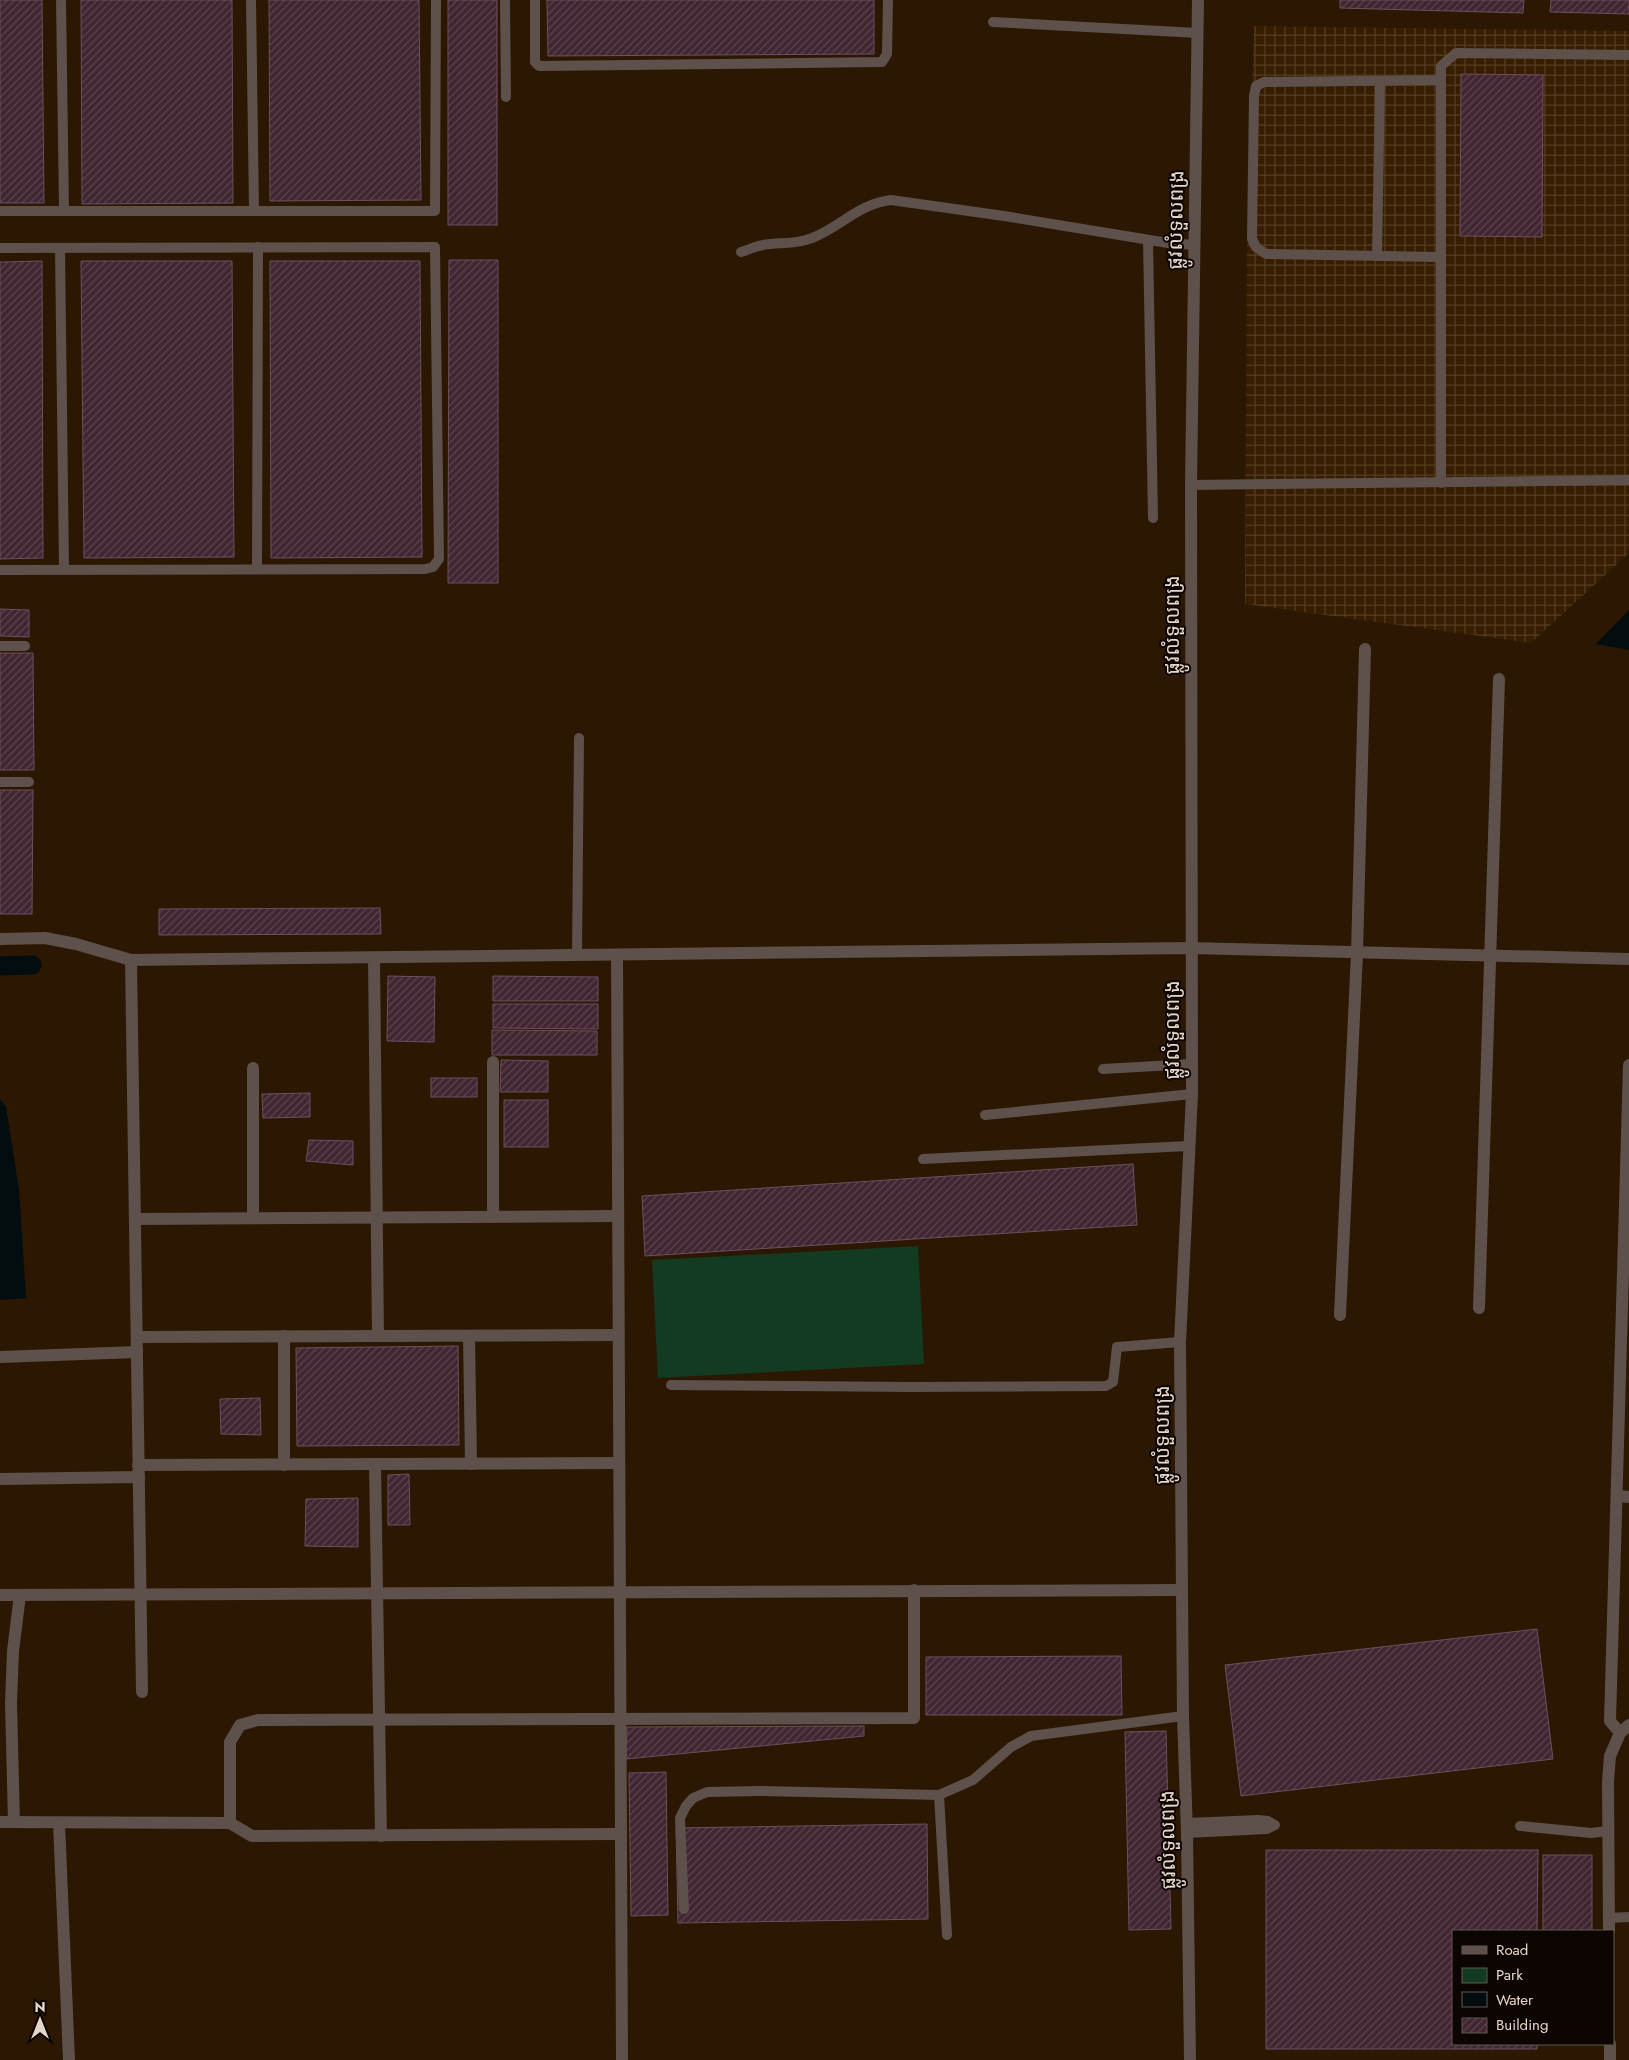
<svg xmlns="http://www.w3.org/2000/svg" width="1629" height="2060" font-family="Jost,'Noto Sans Khmer',sans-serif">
	<defs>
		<pattern id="industrial-grid" width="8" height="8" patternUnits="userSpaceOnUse" patternTransform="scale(1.25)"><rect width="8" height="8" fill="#371e01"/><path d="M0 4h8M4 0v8" fill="none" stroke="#543e25"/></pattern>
		<pattern id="building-hatch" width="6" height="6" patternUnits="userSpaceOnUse" patternTransform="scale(1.25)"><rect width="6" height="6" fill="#412532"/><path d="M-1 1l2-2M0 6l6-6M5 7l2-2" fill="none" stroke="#5c444e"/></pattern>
	</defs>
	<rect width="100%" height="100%" fill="#2b1702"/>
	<!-- industrial -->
	<polygon fill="url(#industrial-grid)" points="1254,26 1629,31 1629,553 1531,643 1245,604 1247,256"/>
	<!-- green -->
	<polygon fill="#133b21" points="918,1246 924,1364 658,1378 652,1260"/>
	<!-- water -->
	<g fill="#030c0e">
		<polygon points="1629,610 1629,650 1596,644"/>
		<polygon points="0,1099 6,1107 19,1190 26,1298 0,1300"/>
	</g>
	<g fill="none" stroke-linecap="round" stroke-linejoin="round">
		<!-- canal -->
		<polyline stroke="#030c0e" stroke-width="19" points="0,966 32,965"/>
	</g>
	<!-- building -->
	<g fill="url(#building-hatch)" stroke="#6f4f5e">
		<polygon points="0,0 42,0 44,203 0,203"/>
		<polygon points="81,0 232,0 233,203 82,204"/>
		<polygon points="269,0 419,0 421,200 270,201"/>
		<rect x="448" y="0" width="49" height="225"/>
		<polygon points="547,0 874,0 874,54 548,56"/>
		<polygon points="1340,0 1524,0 1523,13 1340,8"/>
		<polygon points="1551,0 1629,0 1629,14 1550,12"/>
		<polygon points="1461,74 1543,75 1542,237 1460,236"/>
		<polygon points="449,260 498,260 498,583 448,583"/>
		<polygon points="42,261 43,558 0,559 0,262"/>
		<polygon points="81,261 232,261 234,557 84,558"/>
		<polygon points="270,261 420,261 422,557 271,558"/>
		<polygon points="0,609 29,610 29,637 0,636"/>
		<polygon points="0,653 33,653 34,770 0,770"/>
		<polygon points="0,790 33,790 32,914 0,914"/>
		<polygon points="380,908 381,934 159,935 159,909"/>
		<polygon points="388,976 435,977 434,1042 387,1041"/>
		<polygon points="493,976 598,977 598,1001 493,1001"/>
		<polygon points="493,1004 598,1004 598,1029 493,1028"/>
		<polygon points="492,1030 597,1031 597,1055 492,1055"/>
		<polygon points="501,1060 548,1061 548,1092 500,1092"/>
		<rect x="431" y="1078" width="46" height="19"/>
		<polygon points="310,1093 310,1117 263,1118 262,1094"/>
		<rect x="504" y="1100" width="44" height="47"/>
		<polygon points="309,1140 353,1141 353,1165 306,1161"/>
		<polygon points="1133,1164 1137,1225 645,1256 642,1196"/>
		<polygon points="458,1346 459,1445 297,1446 296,1348"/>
		<polygon points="260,1398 261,1435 221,1434 220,1399"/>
		<polygon points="409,1474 410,1525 388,1525 388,1475"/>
		<polygon points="358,1498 358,1547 305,1546 306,1499"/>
		<polygon points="1537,1629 1553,1759 1241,1796 1225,1665"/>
		<polygon points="1121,1656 1122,1715 926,1715 926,1657"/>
		<polygon points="864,1726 864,1736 626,1759 627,1727"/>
		<polygon points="1166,1731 1171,1929 1129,1930 1125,1732"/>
		<polygon points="666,1772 668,1915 631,1916 629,1773"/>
		<polygon points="927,1824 928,1919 678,1923 676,1828"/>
		<polygon points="1266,1850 1538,1850 1537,1931 1453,1931 1453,2044 1537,2044 1537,2049 1266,2049"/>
		<rect x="1543" y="1855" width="49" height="76"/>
	</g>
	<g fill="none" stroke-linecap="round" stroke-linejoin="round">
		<!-- service -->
		<g stroke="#5e504a" stroke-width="10">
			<polyline points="61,0 64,210"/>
			<polyline points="251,0 254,210"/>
			<polyline points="505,0 506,97"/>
			<polyline points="535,0 535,62 539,66 882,62 887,54 888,0"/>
			<polyline points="993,22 1198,33"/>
			<polyline points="1439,80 1264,82 1256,86 1254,96 1252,239 1256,247 1266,254 1439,257"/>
			<polyline points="0,211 435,211 436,0"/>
			<polyline points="1148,240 1153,518"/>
			<polyline points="0,248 435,247 439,559 433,567 425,569 0,570"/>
			<polyline points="60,248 64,569"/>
			<path d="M741,252C748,250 756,246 763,245C779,242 796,245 812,238C841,227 858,204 891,200L1004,216L1168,243L1195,245"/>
			<polyline points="1377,256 1380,81"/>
			<polyline points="1441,483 1441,66 1456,53 1629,55"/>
			<polyline points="1191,485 1629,480"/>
			<polyline points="257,569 258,247"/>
			<polyline points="0,646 25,646"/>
			<polyline points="0,782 29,782"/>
			<polyline points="577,955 579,738"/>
			<polyline points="1103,1069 1191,1064"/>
			<polyline points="985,1115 1192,1094"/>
			<polyline points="923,1159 1188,1146"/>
			<polyline points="671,1385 910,1387 1106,1386 1113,1382 1117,1347 1180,1342"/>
			<polyline points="939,1795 947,1935"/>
			<polyline points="1187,1823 1258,1820 1268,1821 1275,1825 1267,1829 1187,1833"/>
			<polyline points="1520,1826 1591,1833 1608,1831"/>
			<polyline points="684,1909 680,1818 686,1806 693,1798 707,1792 759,1791 939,1795 973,1780 1011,1747 1031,1736 1183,1716"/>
			<polyline points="1609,1918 1629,1917"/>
		</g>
		<!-- minor -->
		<g stroke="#5e504a" stroke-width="12">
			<polyline points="617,955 622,2060"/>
			<polyline points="374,958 378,1336"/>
			<polyline points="131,960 142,1692"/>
			<polyline points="493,1062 493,1217"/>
			<polyline points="253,1068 253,1218"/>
			<polyline points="135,1219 617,1216"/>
			<polyline points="1479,1308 1499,679"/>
			<polyline points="1340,1315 1357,953 1365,649"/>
			<polyline points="284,1336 284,1465"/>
			<polyline points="469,1336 471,1464"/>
			<polyline points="137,1337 618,1335"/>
			<polyline points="0,1357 137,1352"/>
			<polyline points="375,1464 381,1836"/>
			<polyline points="138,1465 619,1463"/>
			<polyline points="0,1479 139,1477"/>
			<polyline points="1618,1496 1629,1497"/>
			<polyline points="0,1595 1182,1590"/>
			<polyline points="0,1822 230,1823 252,1836 621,1834"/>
			<polyline points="14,1822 11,1703 13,1651 20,1595"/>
			<polyline points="59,1823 69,2060"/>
			<polyline points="230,1823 230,1742 240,1725 258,1720 914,1718 914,1590"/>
			<polyline points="1190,2060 1187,1833 1183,1716 1180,1342 1192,1094 1191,485 1198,0"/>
		</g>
		<!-- tertiary -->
		<g stroke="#5e504a" stroke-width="12">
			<polyline points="0,939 45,938 76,944 131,960 1190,948 1629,959"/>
			<polyline points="1620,1733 1610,1721 1629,1065"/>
			<polyline points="1609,1931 1608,1782 1610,1756 1620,1733 1629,1725"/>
			<polyline points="1610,2044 1610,2060"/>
		</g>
	</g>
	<g text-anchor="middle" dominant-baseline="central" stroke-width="4" stroke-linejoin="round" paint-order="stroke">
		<!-- street labels -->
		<g font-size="20" fill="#e5d7ca" stroke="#0d0501">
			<text transform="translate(1176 220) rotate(-89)">ផ្លូវលំទួលពង្រ</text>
			<text transform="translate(1172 625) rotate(-90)">ផ្លូវលំទួលពង្រ</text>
			<text transform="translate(1172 1030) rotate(-90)">ផ្លូវលំទួលពង្រ</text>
			<text transform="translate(1162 1435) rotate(-90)">ផ្លូវលំទួលពង្រ</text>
			<text transform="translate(1168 1840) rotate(-91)">ផ្លូវលំទួលពង្រ</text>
		</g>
	</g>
	<!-- legend -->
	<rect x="1452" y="1930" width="162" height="115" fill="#0d0501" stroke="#635951"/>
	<rect x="1462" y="1946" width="25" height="8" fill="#5e504a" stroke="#635951"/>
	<text x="1496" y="1955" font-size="15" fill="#e5d7ca">Road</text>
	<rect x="1462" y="1968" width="25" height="15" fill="#133b21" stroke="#635951"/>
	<text x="1496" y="1980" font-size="15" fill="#e5d7ca">Park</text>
	<rect x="1462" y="1992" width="25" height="15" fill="#030c0e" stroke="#635951"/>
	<text x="1496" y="2005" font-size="15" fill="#e5d7ca">Water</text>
	<rect x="1462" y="2018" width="25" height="15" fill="url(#building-hatch)" stroke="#635951"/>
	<text x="1496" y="2030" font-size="15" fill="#e5d7ca">Building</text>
	<!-- north arrow -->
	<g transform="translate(40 2020)" stroke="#0d0501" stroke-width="4" paint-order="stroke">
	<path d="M0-4L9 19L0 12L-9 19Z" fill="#e5d7ca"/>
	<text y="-8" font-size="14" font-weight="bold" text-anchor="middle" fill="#e5d7ca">N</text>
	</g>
</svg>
